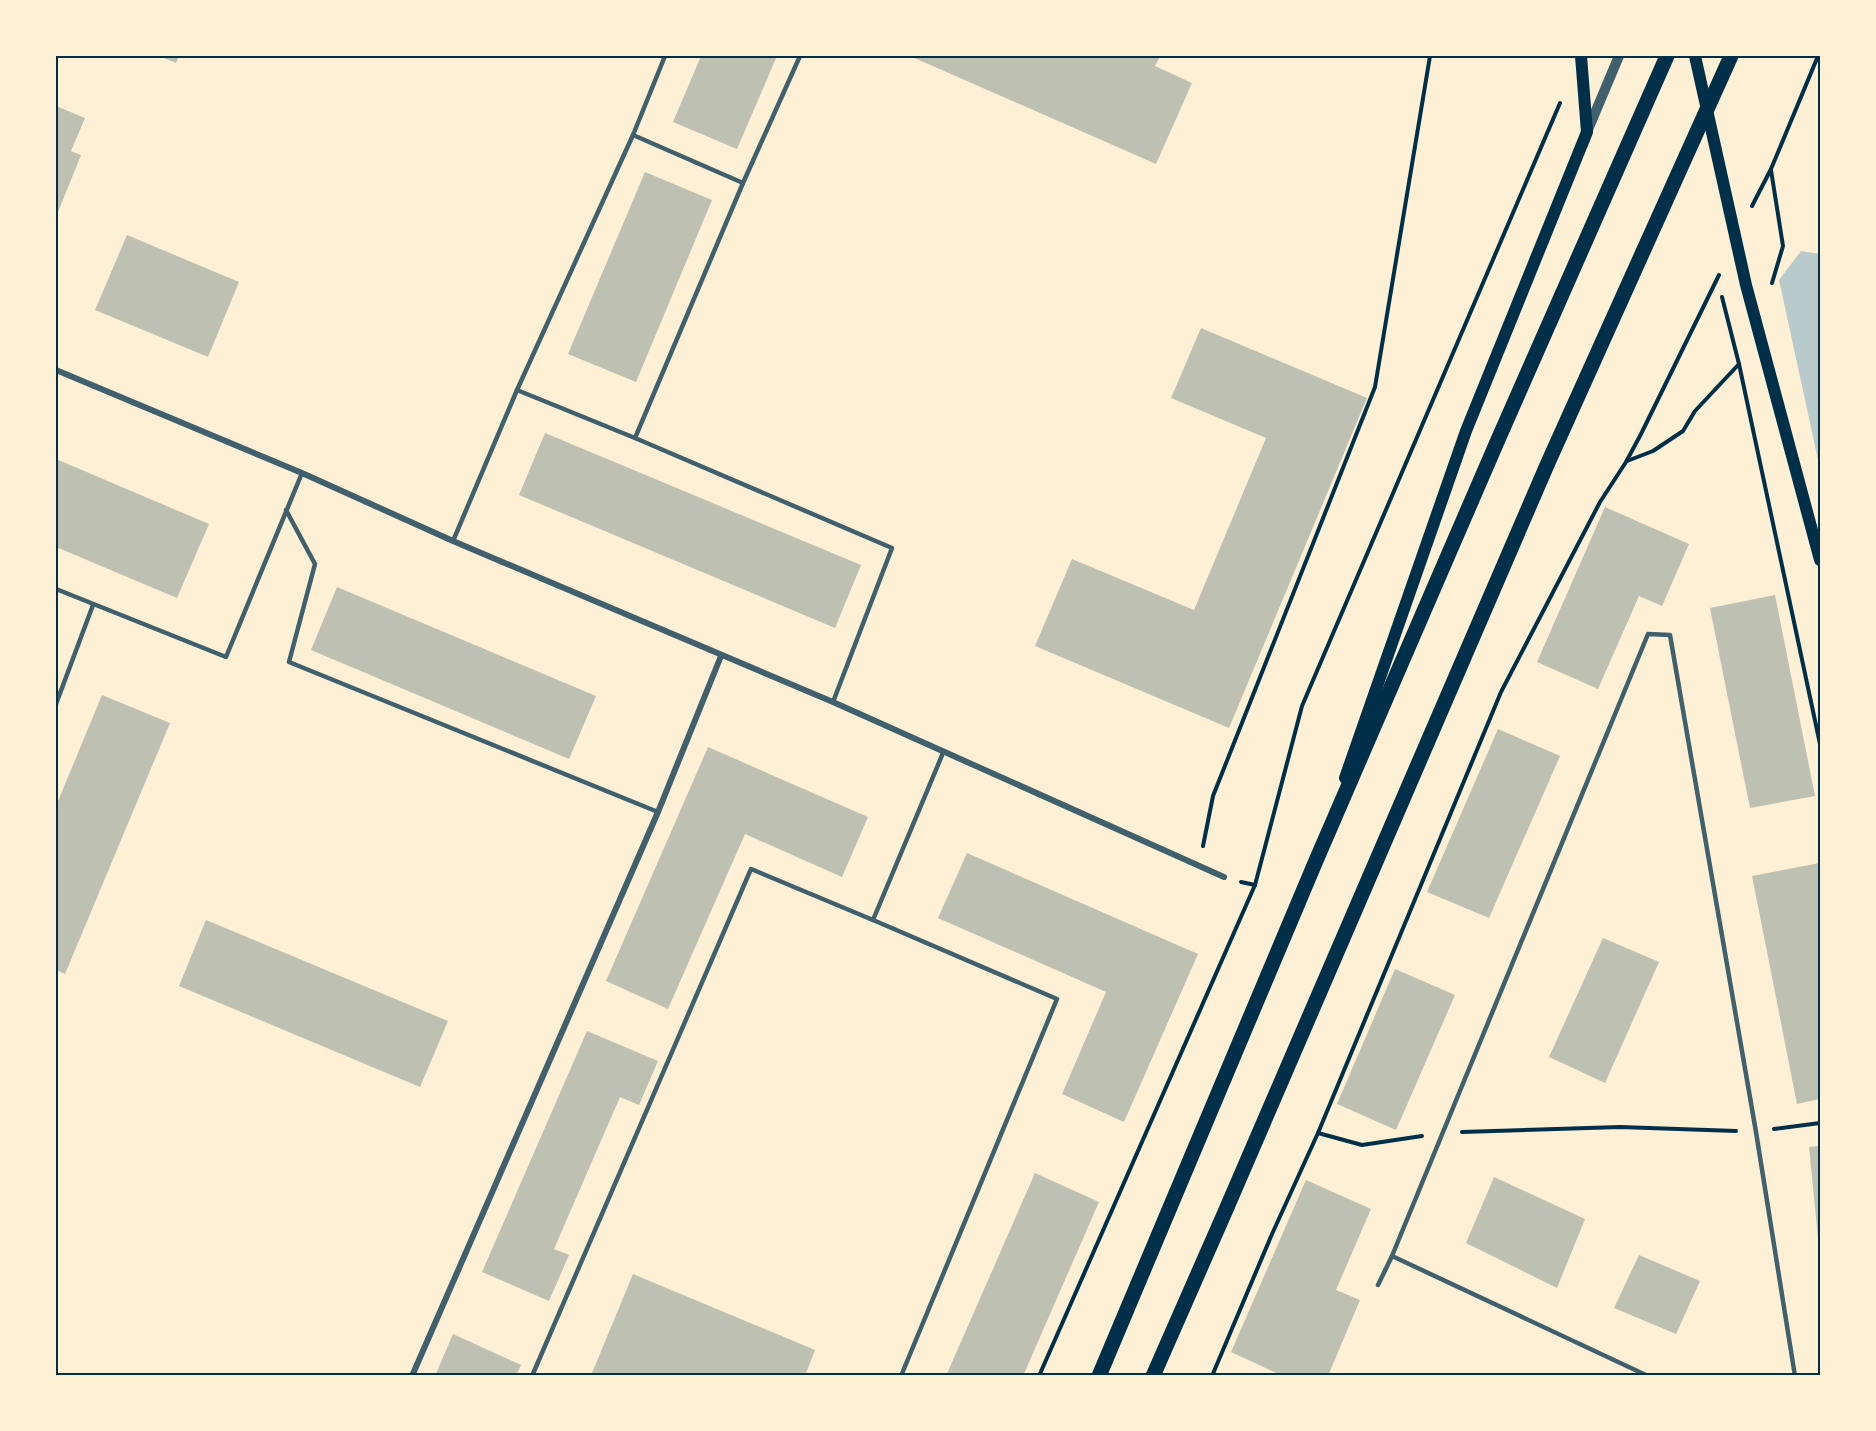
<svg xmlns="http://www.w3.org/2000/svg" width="1876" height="1431" font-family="Rubik,sans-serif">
	<rect width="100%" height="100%" fill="#fdf0d5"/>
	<!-- green -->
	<polygon fill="#b9caca" points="1801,251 1820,254 1820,469 1779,280"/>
	<!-- building -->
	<g fill="#bec0b2">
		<polygon points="159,56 179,56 176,63"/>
		<polygon points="701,56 777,56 737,149 673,122"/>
		<polygon points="910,56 1160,56 1155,66 1192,83 1156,164"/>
		<polygon points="56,106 85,118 71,151 81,155 56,217"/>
		<polygon points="645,172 712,200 636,382 568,354"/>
		<polygon points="127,235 239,282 208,357 95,310"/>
		<polygon points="1201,328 1367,398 1229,728 1035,646 1072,559 1194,610 1266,438 1171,398"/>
		<polygon points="545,433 861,565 835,628 519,495"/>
		<polygon points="56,459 209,524 177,598 56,547"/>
		<polygon points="1605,507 1689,544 1662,606 1639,596 1598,689 1537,662"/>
		<polygon points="337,587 596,696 569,759 311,650"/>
		<polygon points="1775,595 1815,796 1750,808 1710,608"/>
		<polygon points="102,695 170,723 65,974 56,970 56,806"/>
		<polygon points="1498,729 1560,756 1489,918 1427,892"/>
		<polygon points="708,747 868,817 842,877 745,834 668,1009 606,981"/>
		<polygon points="967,853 1198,954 1124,1122 1062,1094 1106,992 938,918"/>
		<polygon points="1820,863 1820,1099 1797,1104 1752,876"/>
		<polygon points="206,920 448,1021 420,1087 179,986"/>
		<polygon points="1603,938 1659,962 1605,1083 1549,1057"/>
		<polygon points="1395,969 1455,995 1396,1130 1337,1104"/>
		<polygon points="587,1031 658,1061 639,1105 620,1097 554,1249 569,1255 549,1301 482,1272"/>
		<polygon points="1820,1146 1820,1248 1819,1248 1809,1147"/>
		<polygon points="1035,1173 1099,1202 1023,1376 946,1376"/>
		<polygon points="1494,1177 1585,1219 1557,1288 1466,1243"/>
		<polygon points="1306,1180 1371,1209 1336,1290 1360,1300 1328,1376 1283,1376 1231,1352"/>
		<polygon points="1639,1255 1700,1281 1676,1334 1614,1308"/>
		<polygon points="633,1274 815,1350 805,1376 599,1376 592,1373"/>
		<polygon points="453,1334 521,1365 516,1376 435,1376"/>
	</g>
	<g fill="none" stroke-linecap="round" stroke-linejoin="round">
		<!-- path -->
		<g stroke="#003049" stroke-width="4">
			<polyline points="1771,170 1783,246 1772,283"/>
			<polyline points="1752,206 1771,169 1818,56"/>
			<polyline points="1722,297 1739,364 1820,744"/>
			<polyline points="1627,461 1653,451 1683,431 1695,411 1739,364"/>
			<polyline points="1203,846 1213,796 1375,387 1430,56"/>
			<polyline points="1241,882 1255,885"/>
			<polyline points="1774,1129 1820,1123"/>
			<polyline points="1462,1132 1620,1127 1736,1131"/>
			<polyline points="1318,1133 1362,1145 1422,1136"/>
			<polyline points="1039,1376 1255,885 1302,706 1560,103"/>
			<polyline points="1212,1376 1272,1234 1318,1133 1501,692 1600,502 1626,462 1641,434 1719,275"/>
		</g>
		<!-- service -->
		<g stroke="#3f606c" stroke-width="4.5">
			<polyline points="633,135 743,183"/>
			<polyline points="517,390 635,438 892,548 833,702"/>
			<polyline points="635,438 743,183 800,56"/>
			<polyline points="286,510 315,564 289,662 658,812"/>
			<polyline points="453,541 517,390 633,135 665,56"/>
			<polyline points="56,589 226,657 302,473"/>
			<polyline points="56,704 93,605"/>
			<polyline points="873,920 943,753"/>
			<polyline points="1378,1285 1392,1256"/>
			<polyline points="532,1376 751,869 873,920 1057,999 901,1376"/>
			<polyline points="1648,1376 1392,1256 1648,634 1670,635 1756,1132 1795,1376"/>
		</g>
		<!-- minor -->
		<g stroke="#3f606c" stroke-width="6">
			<polyline points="56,370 302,473 453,541 833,702 1224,877"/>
			<polyline points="412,1376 658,812 721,656"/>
		</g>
		<!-- tertiary -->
		<polyline stroke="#3f606c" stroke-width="10" points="1587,132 1619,56"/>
		<!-- secondary -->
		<g stroke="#003049" stroke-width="12">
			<polyline points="1695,56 1746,285 1820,560"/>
			<polyline points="1345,778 1466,431 1587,132 1581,56"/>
		</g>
		<!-- primary -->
		<g stroke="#003049" stroke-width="15">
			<polyline points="1099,1376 1315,863 1497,442 1667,56"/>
			<polyline points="1153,1376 1225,1212 1547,465 1731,56"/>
		</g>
	</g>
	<!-- border -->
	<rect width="1876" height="1431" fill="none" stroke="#fdf0d5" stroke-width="114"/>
	<rect x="57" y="57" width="1762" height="1317" fill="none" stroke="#003049" stroke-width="2"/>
</svg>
